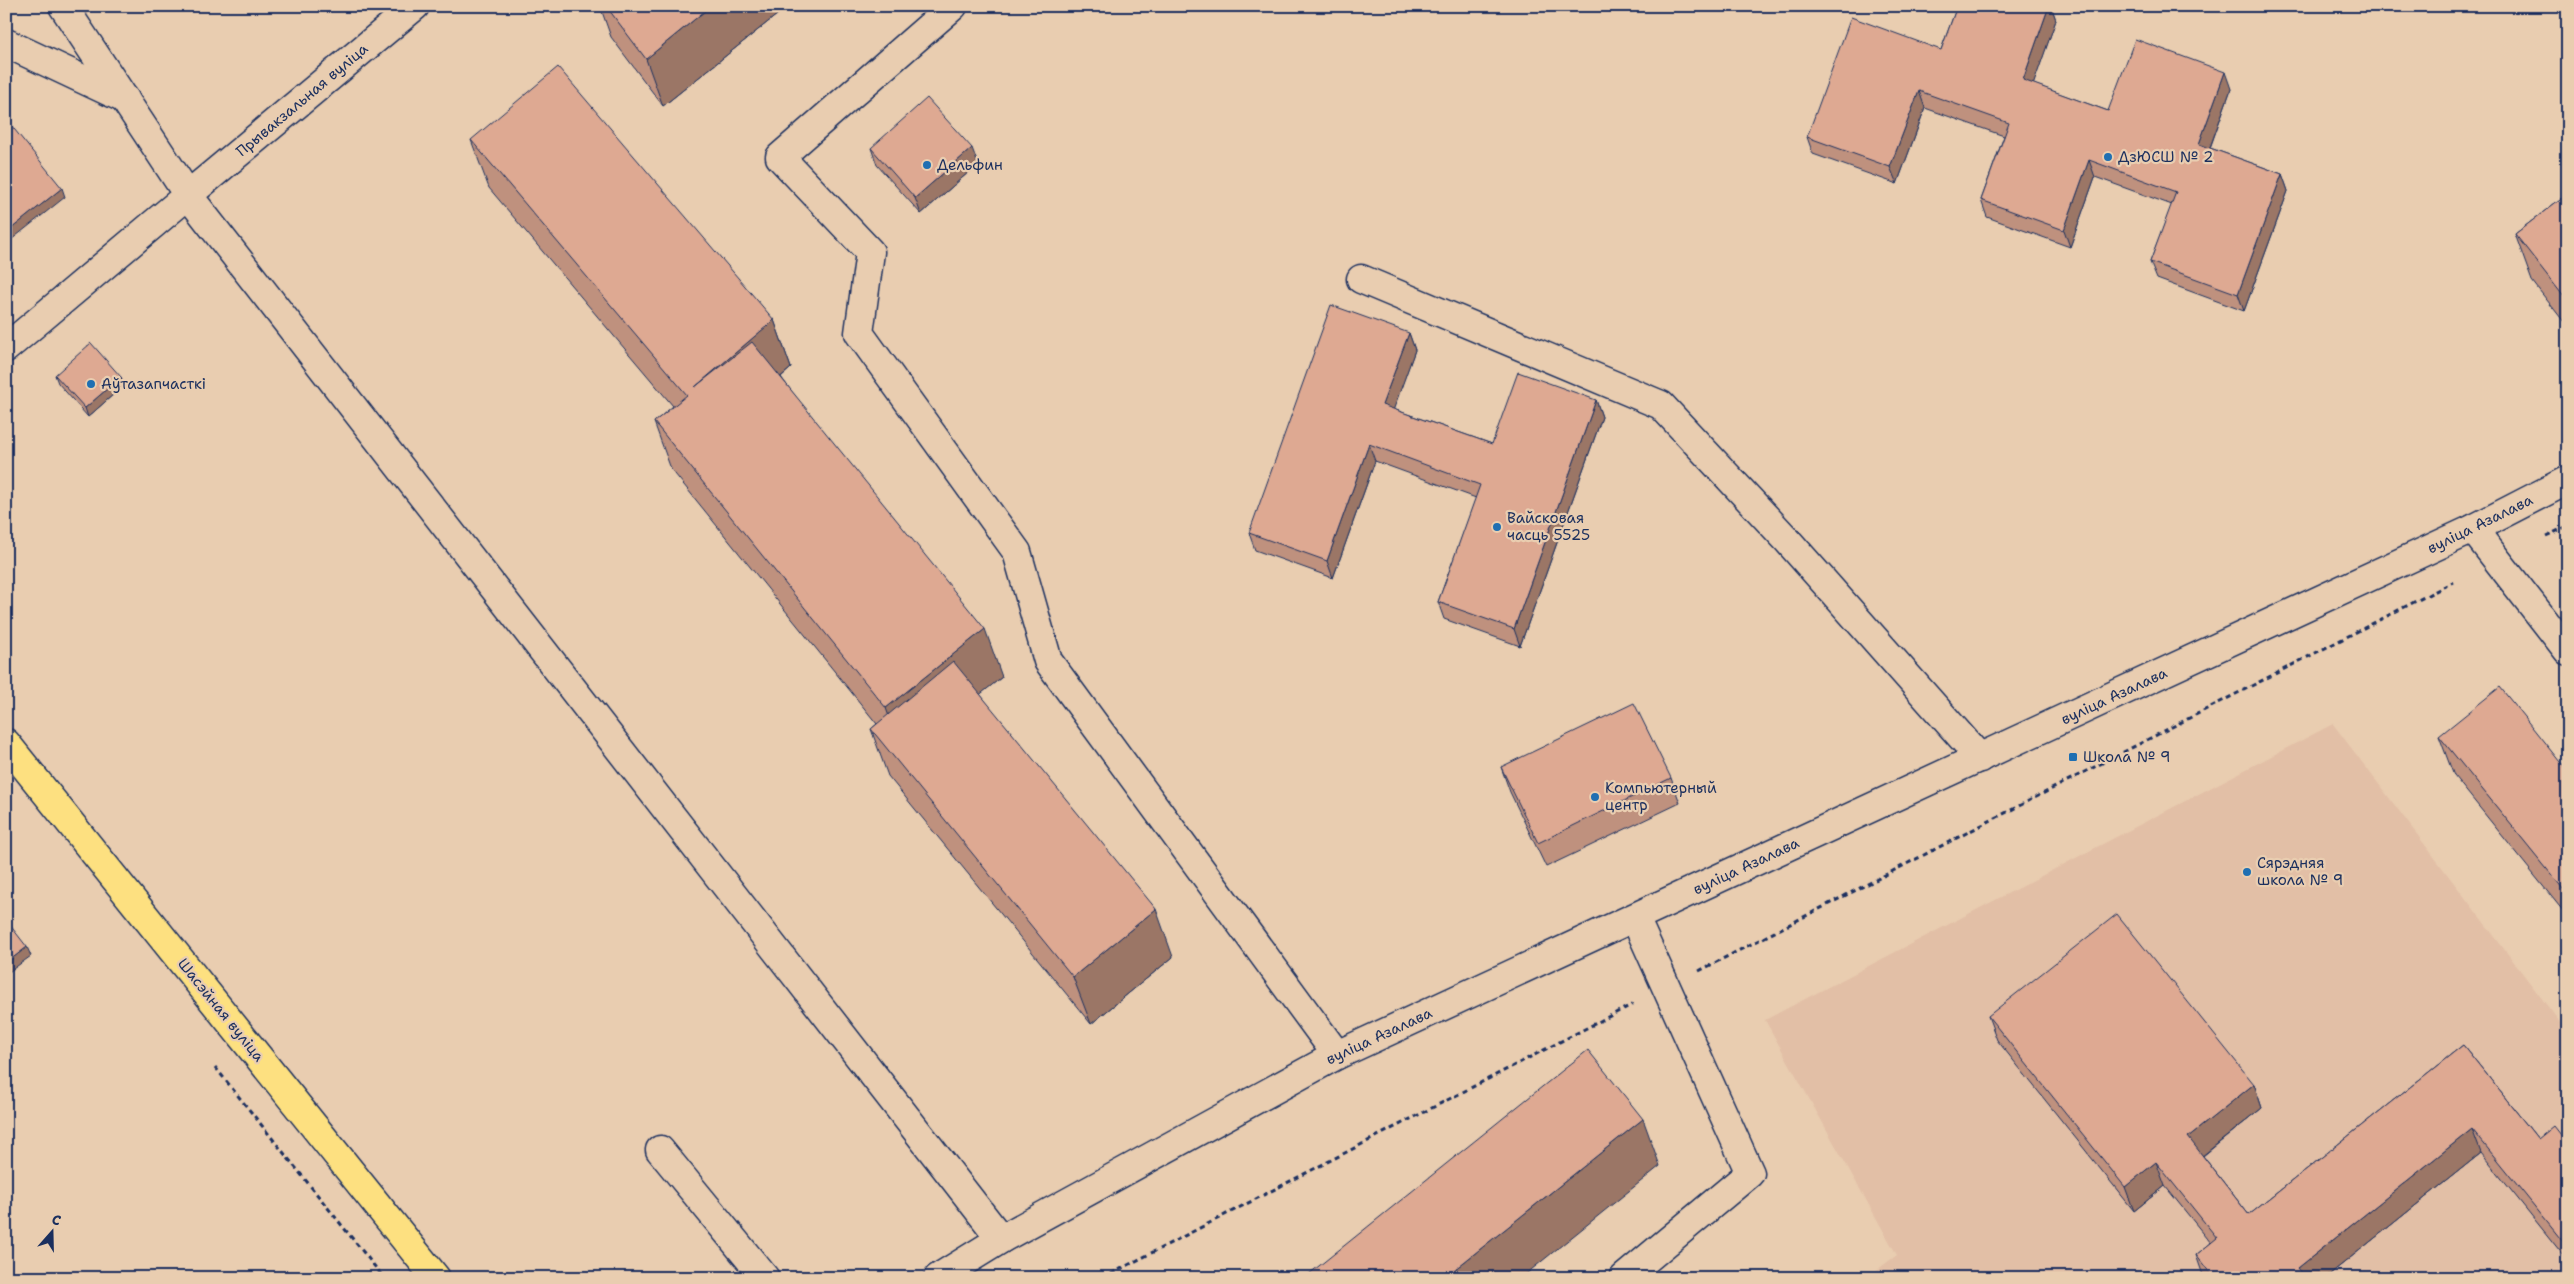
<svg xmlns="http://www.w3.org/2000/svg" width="2574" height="1284" font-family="'Shantell Sans',sans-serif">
	<rect width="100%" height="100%" fill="#e9cdb0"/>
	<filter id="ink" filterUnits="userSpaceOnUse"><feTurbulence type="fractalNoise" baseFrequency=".02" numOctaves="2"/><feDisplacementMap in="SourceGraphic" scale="10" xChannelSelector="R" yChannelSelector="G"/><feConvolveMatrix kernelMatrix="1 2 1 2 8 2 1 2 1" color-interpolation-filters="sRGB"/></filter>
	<g filter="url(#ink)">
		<!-- built -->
		<polygon fill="#e2bfa6" points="2333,724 2568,1033 2568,1278 1866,1278 1897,1255 1765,1020"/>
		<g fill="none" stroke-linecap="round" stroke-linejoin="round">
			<!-- minor casing -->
			<g stroke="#1b2f5e" stroke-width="31">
				<g id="minor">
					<polyline points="415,6 188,195 1001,1239"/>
					<polyline points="953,6 780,157 870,252 859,333 1017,552 1048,661 1337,1055"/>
					<polyline points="6,43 125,99"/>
					<polyline points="1361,279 1661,405 1788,541 1980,758"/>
					<polyline points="6,348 188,195 63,6"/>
					<polyline points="2473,529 2568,651"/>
					<polyline points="660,1150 765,1278"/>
					<polyline points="938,1278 1001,1239 1337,1055 2473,529 2568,480"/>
					<polyline points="1624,1278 1750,1173 1635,918"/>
				</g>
			</g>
			<!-- major casing -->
			<g stroke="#1b2f5e" stroke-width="31">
				<polyline id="major" points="6,743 436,1278"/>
			</g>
			<!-- path -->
			<g stroke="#1b2f5e" stroke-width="3" stroke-dasharray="5 4" stroke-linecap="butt">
				<polyline points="2546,536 2568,526"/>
				<polyline points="1699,971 2453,582"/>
				<polyline points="215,1067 384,1278"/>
				<polyline points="1103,1278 1633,1004"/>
			</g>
			<!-- minor -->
			<use href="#minor" stroke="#e9cdb0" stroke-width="28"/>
			<!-- major -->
			<use href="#major" stroke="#fde080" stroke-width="28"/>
		</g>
		<!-- wall -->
		<g fill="#bf917e" stroke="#1b2f5e">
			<polygon points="600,6 788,6 663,106 611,37"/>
			<polygon points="1957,6 2051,6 2056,20 2033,84 2108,111 2231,89 2210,148 2282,174 2288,191 2244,311 2157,279 2150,262 2172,205 2095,177 2070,247 1987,217 1981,200 2004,136 1925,108 1897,184 1813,154 1807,137 1941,50"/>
			<polygon points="471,140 774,320 791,368 781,377 1002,677 980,694 1173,957 1091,1024 888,776 871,729 877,724 671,469 654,422 673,406 489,188"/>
			<polygon points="871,148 978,164 921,214 877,165"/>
			<polygon points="2568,193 2568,327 2532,281 2515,234"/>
			<polygon points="1409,333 1415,350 1393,409 1492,444 1596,400 1602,417 1520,646 1444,619 1438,602 1476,498 1375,461 1333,578 1255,550 1249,533"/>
			<polygon points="55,375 121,377 124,385 88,417 58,383"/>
			<polygon points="2439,736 2568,772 2568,917 2454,776"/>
			<polygon points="1501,767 1671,778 1680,803 1546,867 1510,792"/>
			<polygon points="1988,1016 2254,1084 2262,1108 2203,1156 2249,1215 2463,1045 2538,1139 2568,1144 2568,1261 2481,1153 2325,1278 2204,1278 2196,1255 2211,1243 2165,1186 2134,1211 1997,1040"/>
		</g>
		<!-- shaded-wall -->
		<g fill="#9b7666" stroke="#1b2f5e">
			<polygon points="711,6 788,6 663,106 646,59"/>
			<polygon points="2049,6 2051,6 2056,20 2029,97 2023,80"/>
			<polygon points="2225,72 2231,89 2205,161 2199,144"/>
			<polygon points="1919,91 1925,108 1897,184 1890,167"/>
			<polygon points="972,148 978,164 921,214 915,198"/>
			<polygon points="2089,160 2095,177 2070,247 2064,230"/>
			<polygon points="2282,174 2288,191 2244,311 2238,294"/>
			<polygon points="62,188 65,197 6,244 6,233"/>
			<polygon points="774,320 791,368 712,435 695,387"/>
			<polygon points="1409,333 1415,350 1389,422 1382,405"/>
			<polygon points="121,377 124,385 88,417 85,408"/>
			<polygon points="1596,400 1602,417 1520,646 1514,629"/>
			<polygon points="1369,444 1375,461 1333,578 1327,561"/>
			<polygon points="985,629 1002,677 903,756 886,708"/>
			<polygon points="1156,909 1173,957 1091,1024 1073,977"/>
			<polygon points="27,947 31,956 6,974 6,963"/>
			<polygon points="2254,1084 2262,1108 2196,1161 2188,1137"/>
			<polygon points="1643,1119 1660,1166 1521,1278 1444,1278"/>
			<polygon points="2472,1129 2481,1153 2325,1278 2302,1278 2298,1268"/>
			<polygon points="2156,1162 2165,1186 2134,1211 2125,1187"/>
		</g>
		<!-- building -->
		<g fill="#dea992" stroke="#1b2f5e">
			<polygon points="606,6 711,6 646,59"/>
			<polygon points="1957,6 2049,6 2023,80 2108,111 2135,39 2225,72 2199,144 2282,174 2238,294 2150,262 2176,192 2089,160 2064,230 1981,200 2009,123 1919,91 1890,167 1807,137 1851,17 1941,50"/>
			<polygon points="558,67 774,320 695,387 752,342 985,629 886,708 654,422 687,395 471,140"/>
			<polygon points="927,98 972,148 915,198 871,148"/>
			<polygon points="6,119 62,188 6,233"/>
			<polygon points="2568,193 2568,302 2515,234"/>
			<polygon points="1331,305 1409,333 1382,405 1492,444 1518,372 1596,400 1514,629 1438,602 1480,485 1369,444 1327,561 1249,533"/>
			<polygon points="91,343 121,377 85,408 55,375"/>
			<polygon points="953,661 1156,909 1073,977 871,729"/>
			<polygon points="2500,687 2568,772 2568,895 2439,736"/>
			<polygon points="1634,703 1671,778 1538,843 1501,767"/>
			<polygon points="2117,914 2254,1084 2188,1137 2249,1215 2463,1045 2538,1139 2554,1126 2568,1144 2568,1248 2472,1129 2298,1268 2306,1278 2214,1278 2196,1255 2217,1238 2156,1162 2125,1187 1988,1016"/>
			<polygon points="6,920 27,947 6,963"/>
			<polygon points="1588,1050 1643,1119 1444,1278 1304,1278"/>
		</g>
	</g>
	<!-- markers -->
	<g fill="#1f6fb2" stroke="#e9cdb0" stroke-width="2">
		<circle cx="2108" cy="157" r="5"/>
		<circle cx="927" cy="165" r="5"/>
		<circle cx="91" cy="384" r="5"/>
		<circle cx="1497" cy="527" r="5"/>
		<rect x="2068" y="752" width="10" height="10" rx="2.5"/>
		<circle cx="1595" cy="797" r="5"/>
		<circle cx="2247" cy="872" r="5"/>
	</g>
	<g text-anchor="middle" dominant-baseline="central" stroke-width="4.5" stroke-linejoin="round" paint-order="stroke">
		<!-- street labels -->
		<g font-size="15" fill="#1b2f5e" stroke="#e9cdb0">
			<text transform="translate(302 100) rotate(-40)">Прывакзальная вуліца</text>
			<text transform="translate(2480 524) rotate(-26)">вуліца Азалава</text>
			<text transform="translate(2114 696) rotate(-25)">вуліца Азалава</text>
			<text transform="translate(1746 866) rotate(-25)">вуліца Азалава</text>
			<text transform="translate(221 1010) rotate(51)">Шасэйная вуліца</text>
			<text transform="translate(1379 1036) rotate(-25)">вуліца Азалава</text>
		</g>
		<!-- poi labels -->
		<g font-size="15" fill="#1b2f5e" stroke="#e9cdb0" text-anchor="start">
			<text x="2118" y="157">ДзЮСШ № 2</text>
			<text x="937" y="165">Дельфин</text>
			<text x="101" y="384">Аўтазапчасткі</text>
			<text x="1507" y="518">Вайсковая<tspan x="1507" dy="17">часць 5525</tspan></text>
			<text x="2083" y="757">Школа № 9</text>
			<text x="1605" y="788">Компьютерный<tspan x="1605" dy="17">центр</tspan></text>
			<text x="2257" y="863">Сярэдняя<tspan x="2257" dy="17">школа № 9</tspan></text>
		</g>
	</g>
	<!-- margin -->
	<rect width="2574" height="1284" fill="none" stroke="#e9cdb0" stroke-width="25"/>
	<rect x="12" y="12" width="2549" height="1259" fill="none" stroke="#1b2f5e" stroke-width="2" filter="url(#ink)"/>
	<!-- north arrow -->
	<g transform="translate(52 1232) rotate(20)" stroke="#e9cdb0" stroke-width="4" paint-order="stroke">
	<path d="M0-4L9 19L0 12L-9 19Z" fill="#1b2f5e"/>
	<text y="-8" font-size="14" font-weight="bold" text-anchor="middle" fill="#1b2f5e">С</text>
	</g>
</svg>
